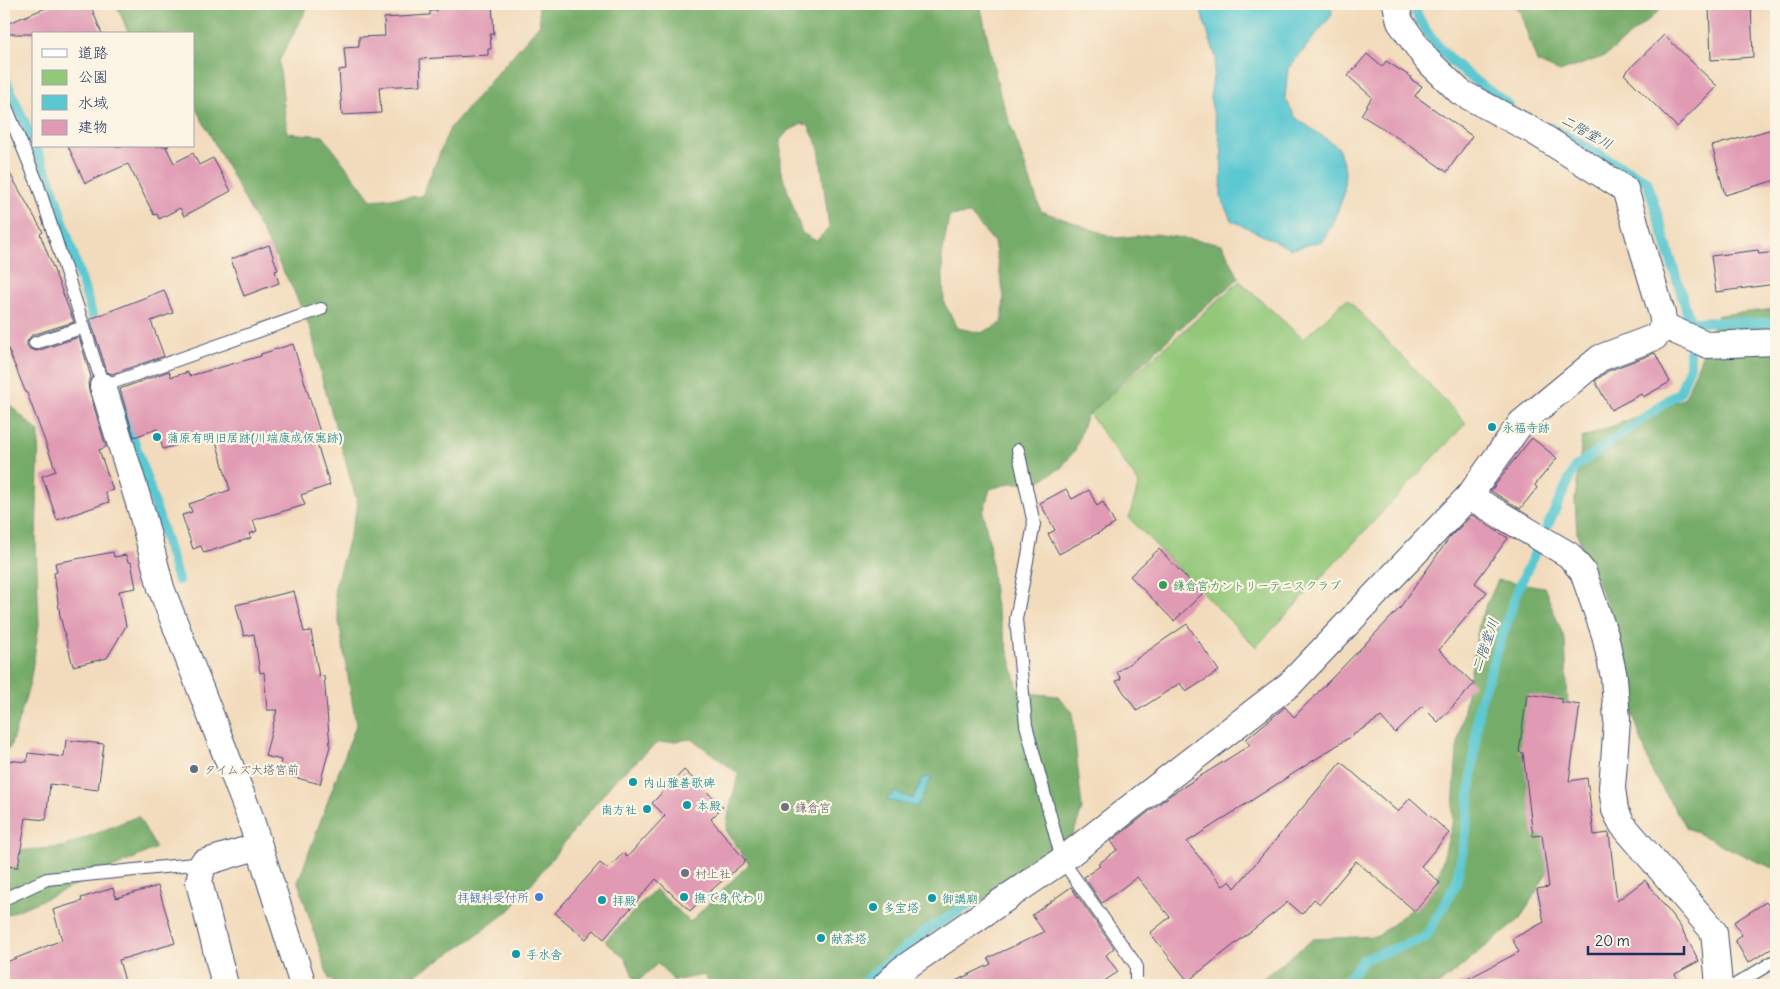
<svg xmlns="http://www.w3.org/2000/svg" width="1780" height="989" font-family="Delius,'Klee One',sans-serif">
	<rect width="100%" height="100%" fill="#fcf5e5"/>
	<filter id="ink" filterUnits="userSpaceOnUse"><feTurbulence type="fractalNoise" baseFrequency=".02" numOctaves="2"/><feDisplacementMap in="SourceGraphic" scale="10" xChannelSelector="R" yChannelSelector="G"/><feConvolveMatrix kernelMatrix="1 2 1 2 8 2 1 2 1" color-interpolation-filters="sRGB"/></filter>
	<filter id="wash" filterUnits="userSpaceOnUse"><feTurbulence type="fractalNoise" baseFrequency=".0096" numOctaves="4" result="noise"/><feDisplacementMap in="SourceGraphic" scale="20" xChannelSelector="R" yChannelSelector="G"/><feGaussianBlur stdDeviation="1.12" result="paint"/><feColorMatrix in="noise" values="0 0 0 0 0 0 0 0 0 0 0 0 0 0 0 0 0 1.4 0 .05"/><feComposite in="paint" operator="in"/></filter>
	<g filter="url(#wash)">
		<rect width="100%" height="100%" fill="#f2dbbc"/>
		<!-- green -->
		<polygon fill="#93c879" stroke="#577c6c" points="1240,281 1303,339 1347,299 1466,423 1256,647 1129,518 1139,483 1089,414"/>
		<!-- forest -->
		<g fill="#76ac69" stroke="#486e64" fill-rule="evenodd">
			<path d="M116,4H314L308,7L279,61L287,133L323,136L371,200L422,196L450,128L540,24L538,4H980L1000,95L1041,211L1116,238L1155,234L1222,244L1239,278L1179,329L1086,417L1075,450L1061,468L1036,483H1011L990,489L983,513L989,541L995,602L1019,692L1057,696L1072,711L1082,809L1068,849L1000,893L951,911L876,985H714L703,975L674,981L658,963L636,983L626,959L605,941L655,889L690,922L749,864L726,830L730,806L739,774L692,739L657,743L614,781L511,909L463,945L399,985H339L329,979L298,882L356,725L334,591L358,505L320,372L312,333L293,289L194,105V34H129ZM802,124L808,125L819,147L829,228L816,241L802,233L780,168V140L788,131ZM970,214L994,242L1004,296L1002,323L981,333L958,328L944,303L942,256L949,216Z"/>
			<polygon points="1512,4 1661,4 1659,11 1605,56 1560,72 1537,62 1520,12"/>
			<polygon points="1776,309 1776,869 1751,859 1687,828 1653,774 1628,700 1616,627 1577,534 1575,500 1582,438 1685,398 1718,315"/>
			<polygon points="4,399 39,432 36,543 39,625 30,683 10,748 4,749"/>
			<polygon points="1498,580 1544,587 1565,640 1571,772 1551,804 1549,869 1520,919 1438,985 1254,985 1313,939 1378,936 1435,889 1452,825 1457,749 1480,619"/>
			<polygon points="138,816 156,848 56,894 4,916 4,852 63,847"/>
		</g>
		<!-- water -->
		<g fill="#5bc8d1" stroke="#3b7c98">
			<polygon points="1204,4 1331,4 1332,15 1288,69 1285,98 1296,118 1338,147 1345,169 1344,194 1337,213 1323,241 1291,249 1231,220 1221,198 1222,150 1210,98 1216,58 1201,12"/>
			<polygon points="932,777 917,807 886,800 895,792 913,799 922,778"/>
		</g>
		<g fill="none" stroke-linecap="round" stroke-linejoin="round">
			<!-- stream -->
			<g stroke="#5bc8d1" stroke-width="10">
				<path d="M1413,4C1428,49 1472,79 1509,105"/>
				<polyline points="4,76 34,144"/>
				<polyline points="35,146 50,180 97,330"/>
				<polyline points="1690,322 1776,323"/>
				<polyline points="108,362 152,495 178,580"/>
				<polyline points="860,985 927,930 975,901"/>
				<polyline points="1343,985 1364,959 1425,938 1456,884 1466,832 1479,705 1518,589 1575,467 1680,392 1690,366 1690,322 1647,181 1550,127"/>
			</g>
		</g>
		<g id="blocks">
			<!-- building -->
			<g fill="#e09ab3">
				<polygon points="55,4 90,4 102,34 4,34 4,25"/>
				<polygon points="436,4 492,4 494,34 490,34 491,49 488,49 488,55 420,59 421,85 379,87 381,113 342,115 339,70 346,69 344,48 359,47 359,37 385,36 384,18 430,15 430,11 437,11"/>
				<polygon points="1751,4 1753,57 1711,60 1709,6"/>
				<polygon points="1664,35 1717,86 1677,127 1624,74"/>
				<polygon points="1367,54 1382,67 1386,61 1411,77 1410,79 1422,86 1415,96 1472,136 1447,172 1406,143 1361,115 1372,97 1348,76"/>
				<polygon points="1776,128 1776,180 1725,195 1712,146"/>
				<polygon points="68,146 169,146 166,147 174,163 193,153 199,165 213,158 231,191 184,216 180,208 159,219 157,214 154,215 128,164 85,183"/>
				<polygon points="4,163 43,232 40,234 74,322 32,335 27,341 27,346 30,349 37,351 79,337 91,377 88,383 89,390 106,447 99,450 113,490 105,492 109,502 57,520 42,476 56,471 27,393 26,393 4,339"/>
				<polygon points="269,245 278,270 275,271 279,283 244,296 231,259"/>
				<polygon points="1758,250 1759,254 1776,252 1776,284 1716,292 1711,256"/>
				<polygon points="164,290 173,313 151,321 164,356 112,374 107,372 90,319"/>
				<polygon points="293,344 322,439 316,441 330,485 301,495 305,505 253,520 257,531 249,534 251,538 204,553 201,546 193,549 182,515 192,512 189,504 230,490 214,434 163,449 157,429 134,437 120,389 169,371 171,377 188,372 189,376 261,356 261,354"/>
				<polygon points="1655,353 1670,382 1643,397 1641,394 1611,410 1595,381 1608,371"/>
				<polygon points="1532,438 1557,458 1535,485 1537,488 1520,509 1491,491 1510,465"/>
				<polygon points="1066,489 1072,499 1089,490 1097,506 1103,502 1115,524 1059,554 1048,534 1055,530 1040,503"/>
				<polygon points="1472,515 1508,538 1475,583 1487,592 1439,650 1474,684 1438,722 1422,706 1395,733 1381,717 1187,842 1223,886 1230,881 1235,888 1341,762 1398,812 1410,798 1449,833 1421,866 1440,883 1415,911 1356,861 1320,904 1314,899 1302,914 1288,902 1188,981 1150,933 1170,917 1137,877 1102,903 1084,877 1100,866 1098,864 1117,850 1111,841 1172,794 1250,745 1245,740 1285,707 1294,717 1402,606 1401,606 1450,537"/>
				<polygon points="1159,549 1202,594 1174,621 1130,576"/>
				<polygon points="113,552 114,557 126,555 128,562 131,562 136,588 119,591 126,626 107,658 73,666 60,616 54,573 57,572 55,563"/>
				<polygon points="294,591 304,632 311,631 319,677 324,676 330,746 320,784 278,773 281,760 265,756 277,710 267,710 264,672 260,673 254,634 244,636 236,605"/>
				<polygon points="1187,624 1219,671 1186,692 1180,683 1137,711 1116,681 1121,679 1117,672"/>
				<polygon points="1527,694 1562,699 1561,702 1580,705 1569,781 1587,778 1594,835 1609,833 1617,901 1645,880 1680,926 1699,961 1675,974 1681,985 1456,985 1519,952 1512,939 1544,922 1537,889 1549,887 1542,835 1533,836 1523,753 1519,752"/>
				<polygon points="66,740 104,744 98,790 50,784 46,820 26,818 18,867 4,866 4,760 27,762 28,753 64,757"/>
				<polygon points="684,770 723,807 711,819 746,861 709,892 690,911 656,879 604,939 594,930 586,939 555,913 600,863 608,869 623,853 627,857 665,816 652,803"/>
				<polygon points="158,886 175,943 119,960 126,985 4,985 4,963 62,940 53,910 82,901 81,898 113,888 116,898"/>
				<polygon points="1071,887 1114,948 1106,955 1118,972 1098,985 947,985 991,964 988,958 1044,932 1032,915"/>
				<polygon points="1766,902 1776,919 1776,946 1748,963 1735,940 1742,935 1734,922"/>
			</g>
		</g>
	</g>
	<g filter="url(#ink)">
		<use href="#blocks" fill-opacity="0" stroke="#3b496c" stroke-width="1"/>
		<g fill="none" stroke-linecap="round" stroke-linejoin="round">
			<!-- service casing -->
			<g stroke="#3b496c" stroke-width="14">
				<g id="service">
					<polyline points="4,102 37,182 103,386 321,309"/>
					<polyline points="35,343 84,327"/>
					<polyline points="1018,450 1034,524 1016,619 1026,725 1062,860 1136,965 1136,985"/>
					<polyline points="4,899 47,879 203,863"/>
					<polyline points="1735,985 1776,960"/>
				</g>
			</g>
			<!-- minor casing -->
			<g stroke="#3b496c" stroke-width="28">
				<g id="minor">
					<polyline points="1664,326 1708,345 1776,342"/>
					<polyline points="103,386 142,513 161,588 249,814 259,846"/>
					<polyline points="1469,496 1569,555 1583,572 1605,635 1614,677 1617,721 1612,788 1615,810 1622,824 1714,932 1719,985"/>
					<polyline points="225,985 199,882 203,863 259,846 303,985"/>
					<polyline points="886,985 901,970 1062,860 1290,684 1469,496 1521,423 1600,358 1655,337 1664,326 1662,314 1625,189 1535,132 1460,92 1427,60 1400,22 1396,4"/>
				</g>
			</g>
			<!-- service -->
			<use href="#service" stroke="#fff" stroke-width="12"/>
			<!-- minor -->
			<use href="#minor" stroke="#fff" stroke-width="26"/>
		</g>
	</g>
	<!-- markers -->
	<g fill="#0f9aa8" stroke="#fcf5e5" stroke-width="2">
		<circle cx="1492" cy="427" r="5"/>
		<circle cx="157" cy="437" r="5"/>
		<circle cx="633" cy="782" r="5"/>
		<circle cx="687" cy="805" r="5"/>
		<circle cx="647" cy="809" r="5"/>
		<circle cx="684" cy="897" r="5"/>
		<circle cx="932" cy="898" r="5"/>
		<circle cx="602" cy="900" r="5"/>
		<circle cx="873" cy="907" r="5"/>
		<circle cx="821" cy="938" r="5"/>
		<circle cx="516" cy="954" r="5"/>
	</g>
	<circle fill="#2e9e5b" stroke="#fcf5e5" stroke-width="2" cx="1163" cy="585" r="5"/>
	<circle fill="#5c6f8a" stroke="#fcf5e5" stroke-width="2" cx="194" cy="769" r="5"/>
	<g fill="#6b7280" stroke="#fcf5e5" stroke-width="2">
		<circle cx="785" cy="807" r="5"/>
		<circle cx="685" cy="873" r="5"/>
	</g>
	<circle fill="#3f7fe0" stroke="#fcf5e5" stroke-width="2" cx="539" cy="897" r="5"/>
	<g text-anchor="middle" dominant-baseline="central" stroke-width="4.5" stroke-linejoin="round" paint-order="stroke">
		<!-- culture labels -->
		<g font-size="12" fill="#0d838f" stroke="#fcf5e5" text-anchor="start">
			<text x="1502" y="427">永福寺跡</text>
			<text x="167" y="437">蒲原有明旧居跡(川端康成仮寓跡)</text>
			<text x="643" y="782">内山雅善歌碑</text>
			<text x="697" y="805">本殿</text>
			<text x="637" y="809" text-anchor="end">南方社</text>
			<text x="694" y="897">撫で身代わり</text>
			<text x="942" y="898">御講廟</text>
			<text x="612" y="900">拝殿</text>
			<text x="883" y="907">多宝塔</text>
			<text x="831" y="938">献茶塔</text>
			<text x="526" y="954">手水舎</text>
		</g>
		<!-- leisure labels -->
		<g font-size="12" fill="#27864d" stroke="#fcf5e5" text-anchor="start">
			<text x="1173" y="585">鎌倉宮カントリーテニスクラブ</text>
		</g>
		<!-- service labels -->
		<g font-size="12" fill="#4e5e75" stroke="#fcf5e5" text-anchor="start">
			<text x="204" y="769">タイムズ大塔宮前</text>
		</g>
		<!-- worship labels -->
		<g font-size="12" fill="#5b616d" stroke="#fcf5e5" text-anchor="start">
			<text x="795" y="807">鎌倉宮</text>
			<text x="695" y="873">村上社</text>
		</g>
		<!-- shop labels -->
		<g font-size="12" fill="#366cbe" stroke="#fcf5e5" text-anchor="end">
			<text x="529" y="897">拝観料受付所</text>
		</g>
		<!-- water labels -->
		<g font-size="14" font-style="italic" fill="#2b557b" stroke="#fcf5e5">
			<text transform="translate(1587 132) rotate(29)">二階堂川</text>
			<text transform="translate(1485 645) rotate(-71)">二階堂川</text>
		</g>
	</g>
	<!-- margin -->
	<rect width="1780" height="989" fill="none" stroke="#fcf5e5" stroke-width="20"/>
	<!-- legend -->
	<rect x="32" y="32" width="162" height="115" fill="#fcf5e5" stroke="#a2a6af"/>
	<rect x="42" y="49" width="25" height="8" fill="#ffffff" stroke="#a2a6af"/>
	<text x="78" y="58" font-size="15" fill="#1b2f5e">道路</text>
	<rect x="42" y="70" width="25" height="15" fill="#93c879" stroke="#a2a6af"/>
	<text x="78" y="82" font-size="15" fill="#1b2f5e">公園</text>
	<rect x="42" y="95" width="25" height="15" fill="#5bc8d1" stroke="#a2a6af"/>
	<text x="78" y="108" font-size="15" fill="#1b2f5e">水域</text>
	<rect x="42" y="120" width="25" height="15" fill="#e09ab3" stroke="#a2a6af"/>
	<text x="78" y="132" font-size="15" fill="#1b2f5e">建物</text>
	<!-- scale -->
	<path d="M1588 946v8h96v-8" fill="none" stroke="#1b2f5e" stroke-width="2.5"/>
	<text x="1595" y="946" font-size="15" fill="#1b2f5e" stroke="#fcf5e5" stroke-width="4" paint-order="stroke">20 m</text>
</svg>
